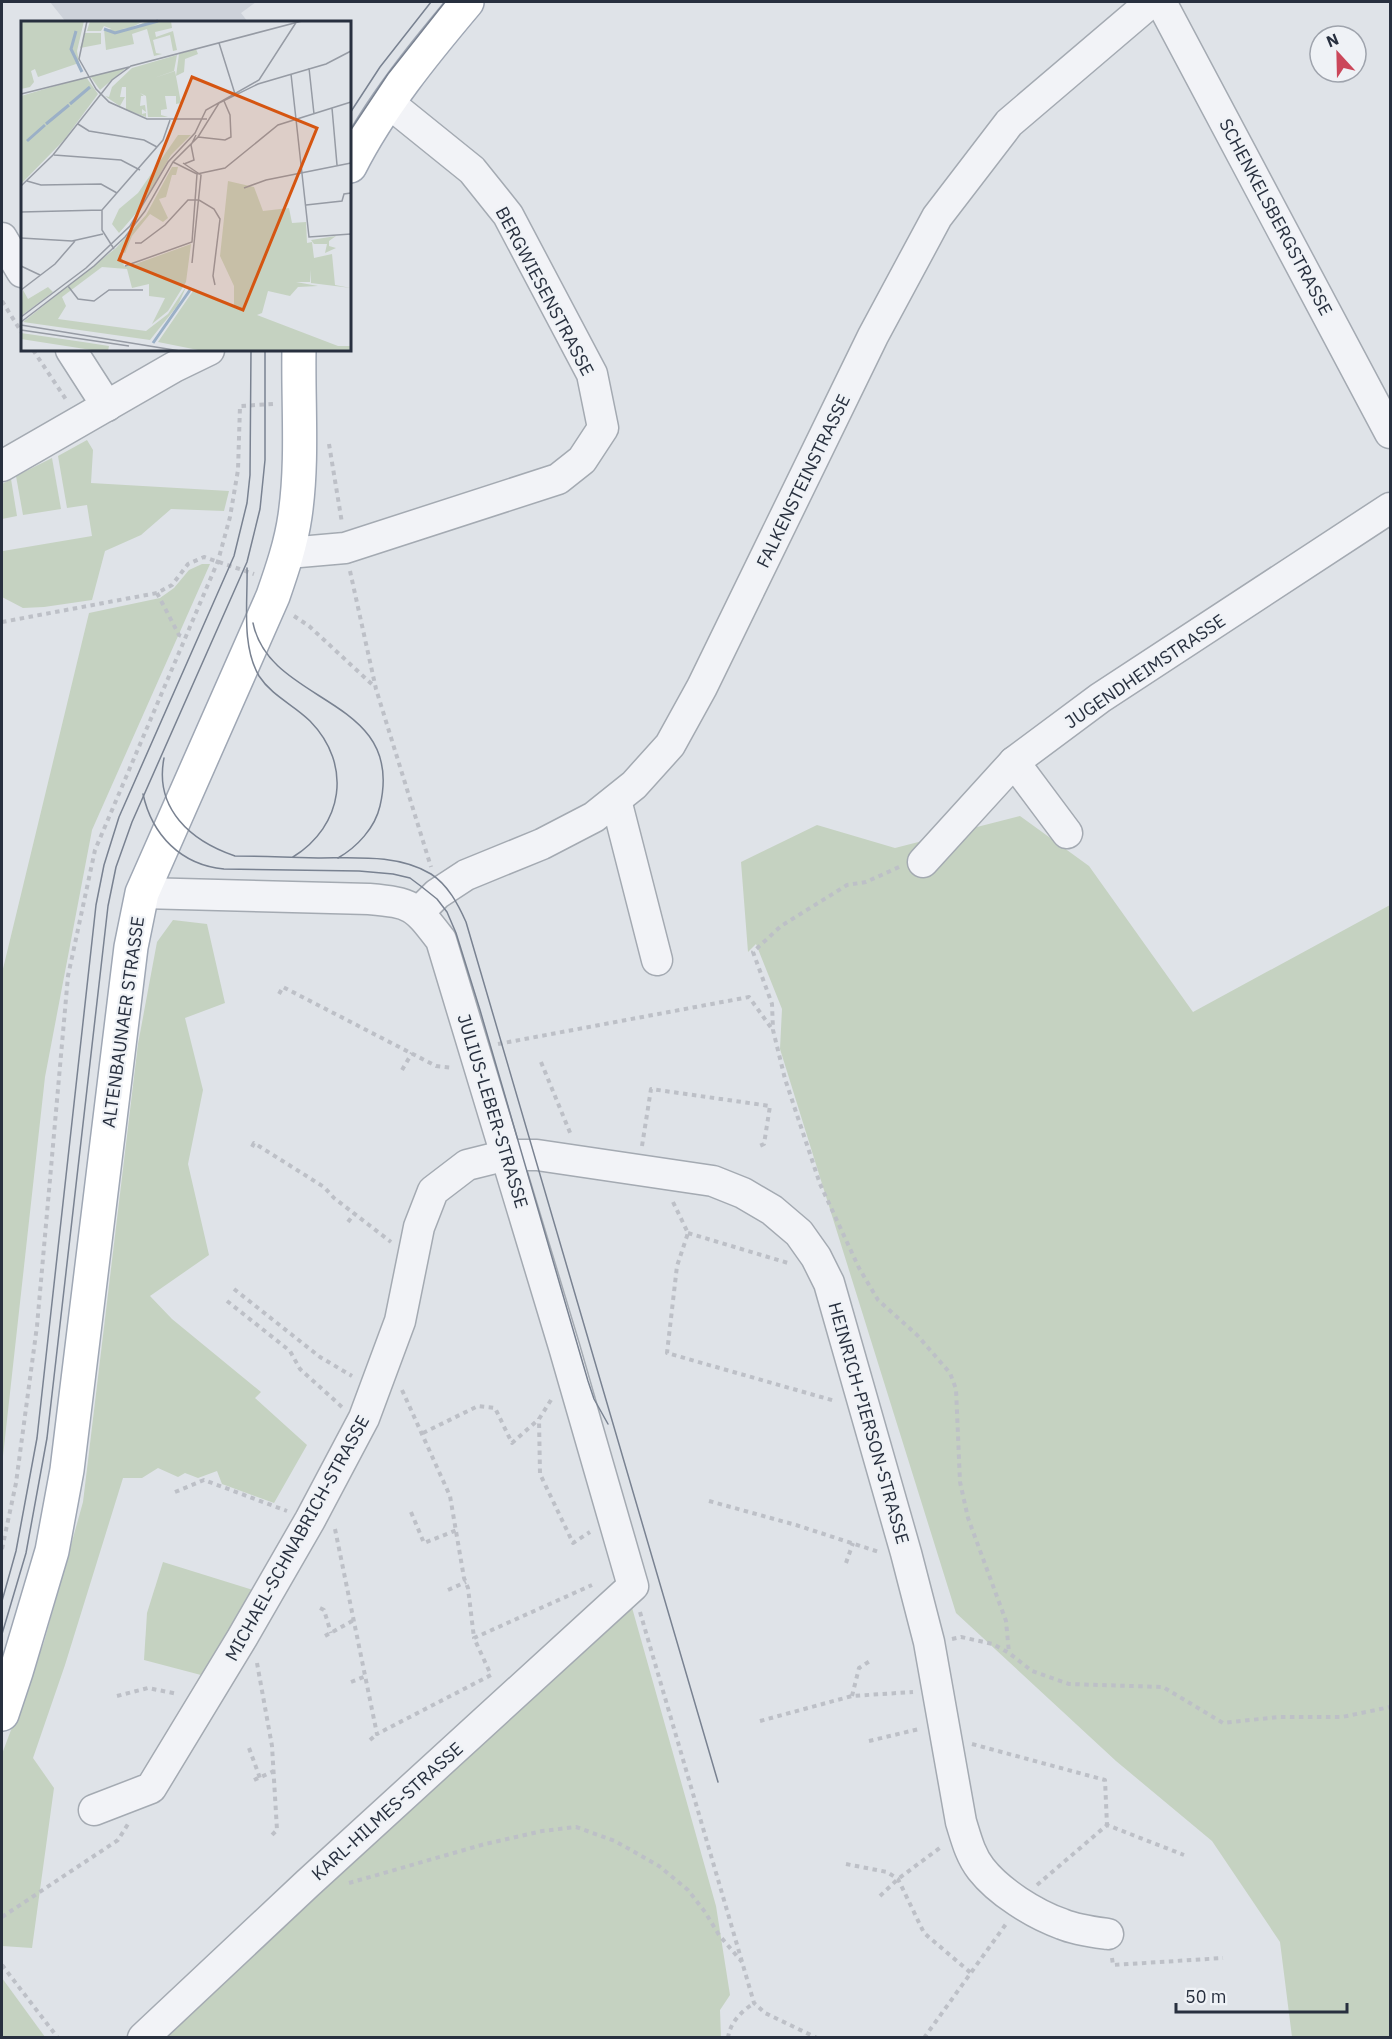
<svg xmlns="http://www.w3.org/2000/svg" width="1392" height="2039" font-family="'IBM Plex Sans',sans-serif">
	<rect width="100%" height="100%" fill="#dfe3e8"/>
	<!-- built -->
	<polygon fill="#cdd2da" points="50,2 256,2 241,13 248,22 66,22"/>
	<!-- green -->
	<g fill="#c5d2c1">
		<polygon points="87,440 93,450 91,483 229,491 224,511 171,509 141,535 105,551 92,600 44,607 23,608 2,597 2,545 3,551 92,536 87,505 67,508 58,456"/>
		<polygon points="52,458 61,509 23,515 16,476"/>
		<polygon points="11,479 17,516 2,519 2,484"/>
		<polygon points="202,564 210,564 92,830 45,1077 2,1465 2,973 89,613 160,598 174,588 189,570"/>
		<polygon points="1020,816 1089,866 1193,1012 1390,905 1390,2037 1292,2037 1280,1942 1212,1841 1116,1761 956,1613 780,1049 782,1009 756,944 748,952 741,862 817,825 895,848"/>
		<polygon points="173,920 207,924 225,1003 185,1018 203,1090 188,1164 209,1255 150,1296 172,1319 261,1392 255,1398 307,1445 274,1503 222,1484 217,1471 198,1478 185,1473 178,1477 158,1468 142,1478 123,1478 65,1665 33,1758 54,1788 32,1948 2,1946 2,1754 44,1642 83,1502 138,1044 157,942"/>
		<polygon points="163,1562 253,1590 201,1675 144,1660 147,1613"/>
		<polygon points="631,1604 716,1906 730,1995 720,2010 721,2037 156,2038"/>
		<polygon points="2,1978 45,2037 2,2037"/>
	</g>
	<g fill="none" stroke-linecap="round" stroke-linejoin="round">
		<!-- minor casing -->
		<g stroke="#a4aab2" stroke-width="33">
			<g id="minor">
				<polyline points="1161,2 1390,433"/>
				<polyline points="2,238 22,272"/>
				<polyline points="71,350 107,406"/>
				<polyline points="2,466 174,367 209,350"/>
				<polyline points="288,553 345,548 558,479 582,460 603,428 592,374 508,215 472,170 389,103"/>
				<polyline points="1014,762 1067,833"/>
				<polyline points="616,800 657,960"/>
				<polyline points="923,862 1014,762 1100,698 1390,508"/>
				<path d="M142,893L369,899C413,903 414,905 441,940L564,1347L633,1586L307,1884L143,2038"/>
				<polyline points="420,911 437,894 466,875 542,844 594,817 634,785 670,745 702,687 873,336 937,217 1009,123 1151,2"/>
				<path d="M94,1810L151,1788L242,1638L310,1520L364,1418L400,1321L419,1227L433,1191L467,1165L507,1155H537L713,1181L743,1193L772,1210L799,1233L816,1257L829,1283L906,1553L929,1642L961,1822C966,1838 970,1855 981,1869C999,1892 1034,1914 1062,1924C1076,1930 1093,1932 1108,1934"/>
			</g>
		</g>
		<!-- major casing -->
		<g stroke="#9fa7b4" stroke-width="36">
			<g id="major">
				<path d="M350,166C380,107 424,53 467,2"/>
				<path d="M2,1714L16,1672L52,1551L67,1470L131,947L142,893L273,596C282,570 291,544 295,516C303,461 298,405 299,350"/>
			</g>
		</g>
		<!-- path -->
		<g stroke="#bdc0c7" stroke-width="4" stroke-dasharray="4.5 4.5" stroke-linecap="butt">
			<polyline points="2,301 22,333"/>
			<polyline points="33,350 67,401"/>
			<polyline points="329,444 342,523"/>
			<polyline points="350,571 376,689 431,867"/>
			<polyline points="157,593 179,635 184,637"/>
			<polyline points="294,616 309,626 376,688"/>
			<polyline points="2,622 157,593 172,585 188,564 204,557 254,574"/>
			<polyline points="899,867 866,882 847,885 781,926 753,952 772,1004 773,1030 785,1079 820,1184 859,1268 878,1300 917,1335 950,1373 956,1389 960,1482 968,1518 1006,1621 1009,1653"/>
			<polyline points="279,994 283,987 436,1066 453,1068"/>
			<polyline points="498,1044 749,997 772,1029"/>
			<polyline points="541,1062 571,1135"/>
			<polyline points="402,1070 412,1053"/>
			<polyline points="642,1146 651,1089 770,1106 764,1144 757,1147"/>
			<polyline points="252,1147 254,1143 324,1187 334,1198 391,1242"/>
			<polyline points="673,1202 688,1233 677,1266 667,1353 835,1401"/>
			<polyline points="348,1222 354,1214"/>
			<polyline points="688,1233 788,1263"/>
			<polyline points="234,1289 320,1357 352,1376"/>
			<polyline points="227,1301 290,1351 300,1369 342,1407"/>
			<polyline points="402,1390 450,1496 464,1578 468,1588 474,1638"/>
			<polyline points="551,1400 539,1419 540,1474 573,1543 590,1532"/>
			<polyline points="423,1433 478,1406 495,1408 512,1443 538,1420"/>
			<polyline points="175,1492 204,1480 287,1511"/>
			<polyline points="709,1501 796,1525 879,1552"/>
			<polyline points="411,1512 424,1543 457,1530"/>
			<polyline points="335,1529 377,1734 491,1675 474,1638 592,1585"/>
			<polyline points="2,1549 16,1483 37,1326 68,976 95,850 218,561 230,517 238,470 240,406 274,404"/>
			<polyline points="846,1563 853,1543"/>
			<polyline points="448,1590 466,1582"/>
			<polyline points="320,1608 324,1610 331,1633"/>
			<polyline points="640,1612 754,2003 765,2013 817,2038"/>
			<polyline points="325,1636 354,1620"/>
			<polyline points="952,1639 961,1637 993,1644 1009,1653 1032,1671 1069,1684 1163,1687 1223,1723 1278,1717 1342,1717 1390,1707"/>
			<polyline points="257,1663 272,1746 277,1830 272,1835"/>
			<polyline points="351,1682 366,1676"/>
			<polyline points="117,1696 148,1688 178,1694"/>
			<polyline points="852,1696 859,1668 870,1661"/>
			<polyline points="760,1721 852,1696 913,1692"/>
			<polyline points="370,1740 377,1734"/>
			<polyline points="869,1741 919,1729"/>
			<polyline points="972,1744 1105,1780 1107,1825"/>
			<polyline points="249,1748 260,1778"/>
			<polyline points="254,1780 274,1771"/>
			<polyline points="846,1864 887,1872 898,1879 924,1933 971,1973"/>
			<polyline points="349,1883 485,1844 542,1831 576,1827 615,1841 659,1866 688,1890 705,1912 719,1935 742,1962"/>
			<polyline points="1037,1885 1107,1825 1184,1855"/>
			<polyline points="880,1896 898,1879 941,1847"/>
			<polyline points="2,1917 118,1840 128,1824"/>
			<polyline points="1112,1958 1113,1965 1223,1958"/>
			<polyline points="2,1965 58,2038"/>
			<path d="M728,2038C730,2022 742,2011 754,2003"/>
			<polyline points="924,2038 1006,1924"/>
		</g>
		<!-- minor -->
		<use href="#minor" stroke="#f2f3f7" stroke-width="30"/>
		<!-- major -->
		<use href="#major" stroke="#fff" stroke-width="33"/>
		<!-- tram -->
		<g stroke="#798291" stroke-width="1.5">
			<polyline points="350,113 380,67 431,2"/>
			<polyline points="350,131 388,74 445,2"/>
			<path d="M247,568C248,602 241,645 259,676C272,696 294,705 310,721C353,765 343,826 293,857"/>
			<path d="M253,623C270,706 406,696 380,806C375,828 357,847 338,858"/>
			<path d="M164,758C154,809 191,841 235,856C262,856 290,857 318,858C355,858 398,854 431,874C448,885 458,904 466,922L718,1782"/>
			<path d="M143,794C152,835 181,865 224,869L359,871L393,874L410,878L422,887L437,899L447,912L456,933L480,1010L588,1381L594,1399L608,1424"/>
			<polyline points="2,1601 16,1551 37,1438 96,905 104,865 119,817 234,556 247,503 250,475 251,350"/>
			<polyline points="2,1634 26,1553 47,1438 108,906 116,867 132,822 247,562 260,509 265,460 265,350"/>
		</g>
	</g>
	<g text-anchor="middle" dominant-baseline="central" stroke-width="4.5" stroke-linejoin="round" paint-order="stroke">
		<!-- street labels -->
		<g font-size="18" fill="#28303f" stroke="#eff2f6">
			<text transform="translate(1276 217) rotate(62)">SCHENKELSBERGSTRASSE</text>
			<text transform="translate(545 291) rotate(62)">BERGWIESENSTRASSE</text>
			<text transform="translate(803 481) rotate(-64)">FALKENSTEINSTRASSE</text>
			<text transform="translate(1145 671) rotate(-34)">JUGENDHEIMSTRASSE</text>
			<text transform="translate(123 1022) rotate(-82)">ALTENBAUNAER STRASSE</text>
			<text transform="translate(493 1111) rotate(73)">JULIUS-LEBER-STRASSE</text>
			<text transform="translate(869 1423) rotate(74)">HEINRICH-PIERSON-STRASSE</text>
			<text transform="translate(297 1538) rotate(-61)">MICHAEL-SCHNABRICH-STRASSE</text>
			<text transform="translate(387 1811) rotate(-42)">KARL-HILMES-STRASSE</text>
		</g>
	</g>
	<!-- overview -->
	<g transform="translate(21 21)">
		<rect width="330" height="330" fill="#dfe3e8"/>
		<path d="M0,0H63L56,30L58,42L17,56L14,48L10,50L13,61L9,66L0,68ZM69,0H123L109,7L93,9L83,5L80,10H66ZM126,0H150L151,7L134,11L135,16L152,10L156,29L152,30L149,14L132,19L135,32L141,33L133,35L126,8L111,13L113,23L85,29L83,8H109ZM64,12H80V23L59,27ZM175,28L177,33L164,38L163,51L155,55L158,33ZM156,34L153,50L133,57L154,50L160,82L155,83V75H144L146,88L140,89V94L147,96H127L125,75L119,72L123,75H120L119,85L124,84L125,91L121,88V93L125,92V96L105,89V66H101L99,76H104L99,85L103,88L84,75L88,76L91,66L111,47ZM105,47L79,69L69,55ZM65,56L77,73L43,119L0,163V75ZM157,114H170L150,134L118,189L98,212L91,203L98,188L117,172ZM151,146H157L155,154H151L145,176L138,178L147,197L142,201L129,193L111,215L104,232L99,230L103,245H109L170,223L165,261L147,290L131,303L144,277L128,275V263L111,267L106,248L81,246L41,276L45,285L37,298L125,310L147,293L166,264L157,284L129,319L2,301L95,227L125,194ZM207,160L233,166L242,190L268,187L271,202L285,201L286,222L291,221L293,237L311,233L314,264L330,267L290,262L289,249V261H275L297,265L277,266L269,275L247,270L241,292L236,294L317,325H330V330H182L137,321L172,270L213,286V265L199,235ZM315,215L308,220V225L315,227L304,232L306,223H293L290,219ZM27,266L32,271L0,295L2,269L7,278ZM0,312L62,321L88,325L87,330H77L0,318Z" fill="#c5d2c1"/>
		<path fill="none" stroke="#9bb0c7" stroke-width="3" d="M83,8L94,12L137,0M55,10L50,28L61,51M49,83L69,66M25,103L48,84M6,120L24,104M132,322L169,269"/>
		<path fill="none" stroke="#969ba4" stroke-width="1.5" d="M66,0L58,38L75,68L88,81L126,98H186M198,22L214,73M288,47L293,93M270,53L288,216L330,213M0,73L108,46M311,87L316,144M57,103L68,110L123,119L136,126M177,116L204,119L210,116L209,94L203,80M33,134L100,139L119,149M152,141L176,153M162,142L180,154L171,242M163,143L173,139L170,124L175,114M176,153L204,147L257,104L330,81M6,160L20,164L80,163L96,172M0,165L32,134L91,59L110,45L281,0M223,167L245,159L330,142M285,184L321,180L323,173L330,172M0,191L81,189M0,217L51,220L82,213M114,222H120L144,204L167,179H178L193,188L199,198L192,255L194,264M93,228L81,209V189L142,119L149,99M0,245L19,254M104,245L171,221L176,153M47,265L57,278L73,280L88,269H122M0,269L34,243L54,220M0,296L65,247L109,205L147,141L174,112L185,89L238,59L276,0M0,301L73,245L104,216L124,190L152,141L177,116L198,82L237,63L305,43L330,30M0,304L159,330M0,309L108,325"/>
		<path fill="#d55511" fill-opacity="0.15" stroke="#d55511" stroke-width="3" d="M171,56L296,107L222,289L98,239Z"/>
		<rect width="330" height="330" fill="none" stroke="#28303f" stroke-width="3"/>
	</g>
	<!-- border -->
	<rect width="1392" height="2039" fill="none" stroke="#28303f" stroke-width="6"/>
	<!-- north arrow -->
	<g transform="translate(1338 54) rotate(338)"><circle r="28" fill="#eff2f6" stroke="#9fa4ad" stroke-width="1.5"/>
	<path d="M0-4.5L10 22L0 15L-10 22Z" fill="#cb475a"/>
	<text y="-9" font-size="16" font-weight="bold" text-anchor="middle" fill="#28303f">N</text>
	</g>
	<!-- scale -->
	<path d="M1176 2003v9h171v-9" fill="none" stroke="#28303f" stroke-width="3"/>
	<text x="1185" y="2003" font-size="18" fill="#28303f" stroke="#eff2f6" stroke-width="4.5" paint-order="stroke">50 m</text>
</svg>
